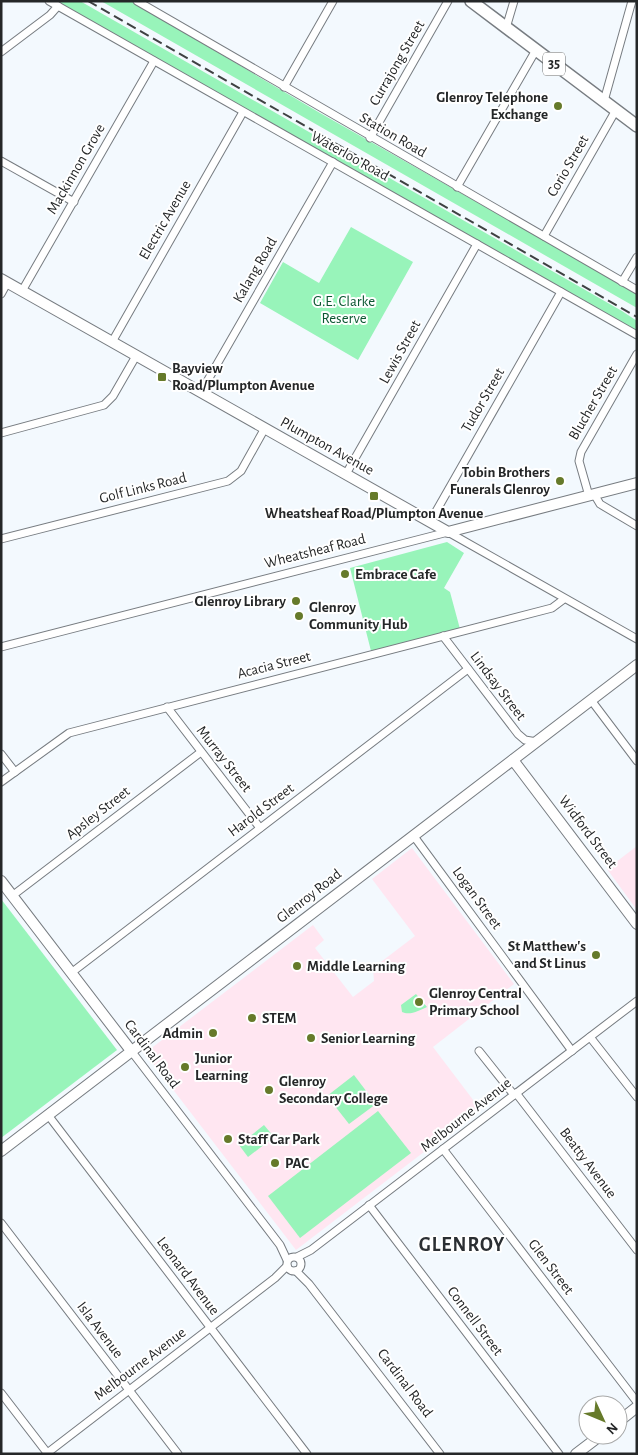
<svg xmlns="http://www.w3.org/2000/svg" width="638" height="1455" font-family="'Alegreya Sans',sans-serif">
	<rect width="100%" height="100%" fill="#f3f9fe"/>
	<!-- education -->
	<g fill="#ffe6f1">
		<polygon points="637,846 637,910 607,869"/>
		<polygon points="412,848 514,984 433,1047 480,1109 296,1250 145,1053 313,925 324,940 315,948 353,997 374,981 373,968 415,936 372,879"/>
	</g>
	<!-- green -->
	<g fill="#98f4ba">
		<polygon points="56,1 80,1 622,311 637,321 637,331"/>
		<polygon points="101,1 131,1 320,113 637,293 637,308"/>
		<polygon points="351,227 413,262 358,360 260,303 283,262 319,283"/>
		<polygon points="447,542 464,553 444,588 450,592 460,629 371,651 350,568"/>
		<polygon points="1,899 117,1050 1,1138"/>
		<path d="M416,994L427,1007C420,1010 410,1016 402,1012L401,1005Z"/>
		<polygon points="354,1075 376,1104 349,1124 327,1096"/>
		<polygon points="378,1111 411,1153 300,1238 268,1196"/>
		<polygon points="264,1125 274,1137 248,1157 239,1145"/>
	</g>
	<g fill="none" stroke-linecap="round" stroke-linejoin="round">
		<!-- street casing -->
		<g stroke="#777c81" stroke-width="9">
			<g id="street">
				<polyline points="49,1 637,335"/>
				<polyline points="137,1 637,290"/>
				<polyline points="506,28 514,1"/>
				<polyline points="1,52 50,15 58,6"/>
				<polyline points="284,87 333,1"/>
				<polyline points="604,101 632,1"/>
				<polyline points="370,138 448,1"/>
				<polyline points="1,161 74,202"/>
				<polyline points="457,187 536,50"/>
				<polyline points="544,236 616,110"/>
				<polyline points="622,282 637,257"/>
				<polyline points="22,291 154,61"/>
				<polyline points="1,294 7,283"/>
				<polyline points="112,342 243,112"/>
				<polyline points="201,392 333,162"/>
				<polyline points="1,433 104,405 113,396 136,356"/>
				<polyline points="346,474 477,244"/>
				<polyline points="594,494 600,504 637,526"/>
				<polyline points="589,496 579,461 581,452 637,354"/>
				<polyline points="430,522 561,292"/>
				<polyline points="1,539 228,481 241,471 265,428"/>
				<polyline points="443,636 518,734 525,740 537,742"/>
				<polyline points="1,647 448,532 637,639"/>
				<polyline points="591,700 637,761"/>
				<polyline points="167,707 260,828"/>
				<polyline points="1,754 15,772"/>
				<polyline points="1,782 69,733 552,608 564,599"/>
				<polyline points="413,835 572,1051"/>
				<polyline points="12,896 201,752"/>
				<polyline points="71,973 468,669"/>
				<polyline points="590,1037 637,1097"/>
				<polyline points="479,1051 514,1095"/>
				<polyline points="132,1052 280,1245 287,1260"/>
				<polyline points="516,1093 637,1250"/>
				<polyline points="48,1115 307,1454"/>
				<polyline points="443,1149 637,1402"/>
				<polyline points="369,1205 559,1454"/>
				<polyline points="1,1223 178,1454"/>
				<circle cx="294" cy="1264" r="7"/>
				<polyline points="297,1257 311,1250 637,1001"/>
				<polyline points="296,1271 309,1284 440,1454"/>
				<polyline points="1,1393 48,1454"/>
				<polyline points="46,1454 275,1278 287,1266"/>
			</g>
		</g>
		<!-- secondary casing -->
		<g stroke="#777c81" stroke-width="12">
			<g id="secondary">
				<polyline points="1,279 448,532 637,483"/>
				<polyline points="513,760 637,924"/>
				<polyline points="1,881 132,1052"/>
				<polyline points="1,1151 637,665"/>
				<polyline points="618,1422 637,1407"/>
				<polyline points="576,1454 601,1435"/>
			</g>
		</g>
		<!-- primary casing -->
		<g stroke="#777c81" stroke-width="14">
			<polyline id="primary" points="471,1 637,126"/>
		</g>
		<!-- street -->
		<use href="#street" stroke="#fff" stroke-width="7"/>
		<!-- secondary -->
		<use href="#secondary" stroke="#fff" stroke-width="10"/>
		<!-- primary -->
		<use href="#primary" stroke="#fff" stroke-width="11"/>
		<!-- rail -->
		<polyline stroke="#3f4143" stroke-width="2" stroke-dasharray="10 5" stroke-linecap="butt" points="88,1 637,317"/>
	</g>
	<!-- markers -->
	<g fill="#667a2a" stroke="#fff" stroke-width="2">
		<circle cx="558" cy="106" r="5"/>
		<rect x="157" y="372" width="10" height="10" rx="2.5"/>
		<circle cx="560" cy="481" r="5"/>
		<rect x="369" y="491" width="10" height="10" rx="2.5"/>
		<circle cx="345" cy="574" r="5"/>
		<circle cx="296" cy="601" r="5"/>
		<circle cx="299" cy="616" r="5"/>
		<circle cx="596" cy="955" r="5"/>
		<circle cx="297" cy="966" r="5"/>
		<circle cx="419" cy="1002" r="5"/>
		<circle cx="252" cy="1018" r="5"/>
		<circle cx="213" cy="1033" r="5"/>
		<circle cx="311" cy="1038" r="5"/>
		<circle cx="185" cy="1067" r="5"/>
		<circle cx="269" cy="1090" r="5"/>
		<circle cx="228" cy="1139" r="5"/>
		<circle cx="275" cy="1163" r="5"/>
	</g>
	<g text-anchor="middle" dominant-baseline="central" stroke-width="4" stroke-linejoin="round" paint-order="stroke">
		<!-- shield labels -->
		<rect fill="#fff" stroke="#666868" stroke-width="1" x="543" y="52.5" width="22" height="23" rx="4"/>
		<g font-size="14" font-weight="bold" fill="#252728">
			<text x="554" y="64">35</text>
		</g>
		<!-- street labels -->
		<g font-size="15" fill="#252728" stroke="#fff">
			<text transform="translate(397 63) rotate(-60)">Currajong Street</text>
			<text transform="translate(393 135) rotate(30)">Station Road</text>
			<text transform="translate(350 156) rotate(29)">Waterloo Road</text>
			<text transform="translate(568 166) rotate(-60)">Corio Street</text>
			<text transform="translate(76 169) rotate(-60)">Mackinnon Grove</text>
			<text transform="translate(165 220) rotate(-60)">Electric Avenue</text>
			<text transform="translate(255 270) rotate(-60)">Kalang Road</text>
			<text transform="translate(400 352) rotate(-61)">Lewis Street</text>
			<text transform="translate(483 400) rotate(-60)">Tudor Street</text>
			<text transform="translate(593 403) rotate(-60)">Blucher Street</text>
			<text transform="translate(327 446) rotate(29)">Plumpton Avenue</text>
			<text transform="translate(143 488) rotate(-14)">Golf Links Road</text>
			<text transform="translate(315 551) rotate(-14)">Wheatsheaf Road</text>
			<text transform="translate(274 665) rotate(-14)">Acacia Street</text>
			<text transform="translate(498 686) rotate(53)">Lindsay Street</text>
			<text transform="translate(224 759) rotate(52)">Murray Street</text>
			<text transform="translate(261 810) rotate(-37)">Harold Street</text>
			<text transform="translate(98 813) rotate(-38)">Apsley Street</text>
			<text transform="translate(588 832) rotate(53)">Widford Street</text>
			<text transform="translate(309 896) rotate(-38)">Glenroy Road</text>
			<text transform="translate(477 898) rotate(54)">Logan Street</text>
			<text transform="translate(152 1054) rotate(53)">Cardinal Road</text>
			<text transform="translate(466 1115) rotate(-38)">Melbourne Avenue</text>
			<text transform="translate(588 1163) rotate(53)">Beatty Avenue</text>
			<text transform="translate(551 1267) rotate(53)">Glen Street</text>
			<text transform="translate(188 1276) rotate(53)">Leonard Avenue</text>
			<text transform="translate(475 1321) rotate(53)">Connell Street</text>
			<text transform="translate(100 1330) rotate(53)">Isla Avenue</text>
			<text transform="translate(140 1364) rotate(-37)">Melbourne Avenue</text>
			<text transform="translate(405 1383) rotate(53)">Cardinal Road</text>
		</g>
		<!-- poi labels -->
		<g font-size="15" font-weight="bold" fill="#252728" stroke="#fff" text-anchor="start">
			<text x="548" y="97" text-anchor="end">Glenroy Telephone<tspan x="548" dy="17">Exchange</tspan></text>
			<text x="172" y="368">Bayview<tspan x="172" dy="17">Road/Plumpton Avenue</tspan></text>
			<text x="550" y="472" text-anchor="end">Tobin Brothers<tspan x="550" dy="17">Funerals Glenroy</tspan></text>
			<text x="374" y="513" text-anchor="middle">Wheatsheaf Road/Plumpton Avenue</text>
			<text x="355" y="574">Embrace Cafe</text>
			<text x="286" y="601" text-anchor="end">Glenroy Library</text>
			<text x="309" y="607">Glenroy<tspan x="309" dy="17">Community Hub</tspan></text>
			<text x="586" y="946" text-anchor="end">St Matthew's<tspan x="586" dy="17">and St Linus</tspan></text>
			<text x="307" y="966">Middle Learning</text>
			<text x="429" y="993">Glenroy Central<tspan x="429" dy="17">Primary School</tspan></text>
			<text x="262" y="1018">STEM</text>
			<text x="203" y="1033" text-anchor="end">Admin</text>
			<text x="321" y="1038">Senior Learning</text>
			<text x="195" y="1058">Junior<tspan x="195" dy="17">Learning</tspan></text>
			<text x="279" y="1081">Glenroy<tspan x="279" dy="17">Secondary College</tspan></text>
			<text x="238" y="1139">Staff Car Park</text>
			<text x="285" y="1163">PAC</text>
		</g>
		<!-- park labels -->
		<g font-size="15" fill="#0c5732" stroke="#fff">
			<text x="344" y="301">G.E. Clarke<tspan x="344" dy="17">Reserve</tspan></text>
		</g>
		<!-- district labels -->
		<g font-size="20" font-weight="bold" letter-spacing="1" fill="#2b2f33" stroke="#fff">
			<text x="462" y="1245">GLENROY</text>
		</g>
	</g>
	<!-- border -->
	<rect width="638" height="1455" fill="none" stroke="#252728" stroke-width="5"/>
	<!-- north arrow -->
	<g transform="translate(603 1420) rotate(134)"><circle r="24" fill="#ffffff" stroke="#a8a9a9"/>
	<path d="M0-4L9 19L0 12L-9 19Z" fill="#667a2a"/>
	<text y="-8" font-size="14" font-weight="bold" text-anchor="middle" fill="#252728">N</text>
	</g>
</svg>
